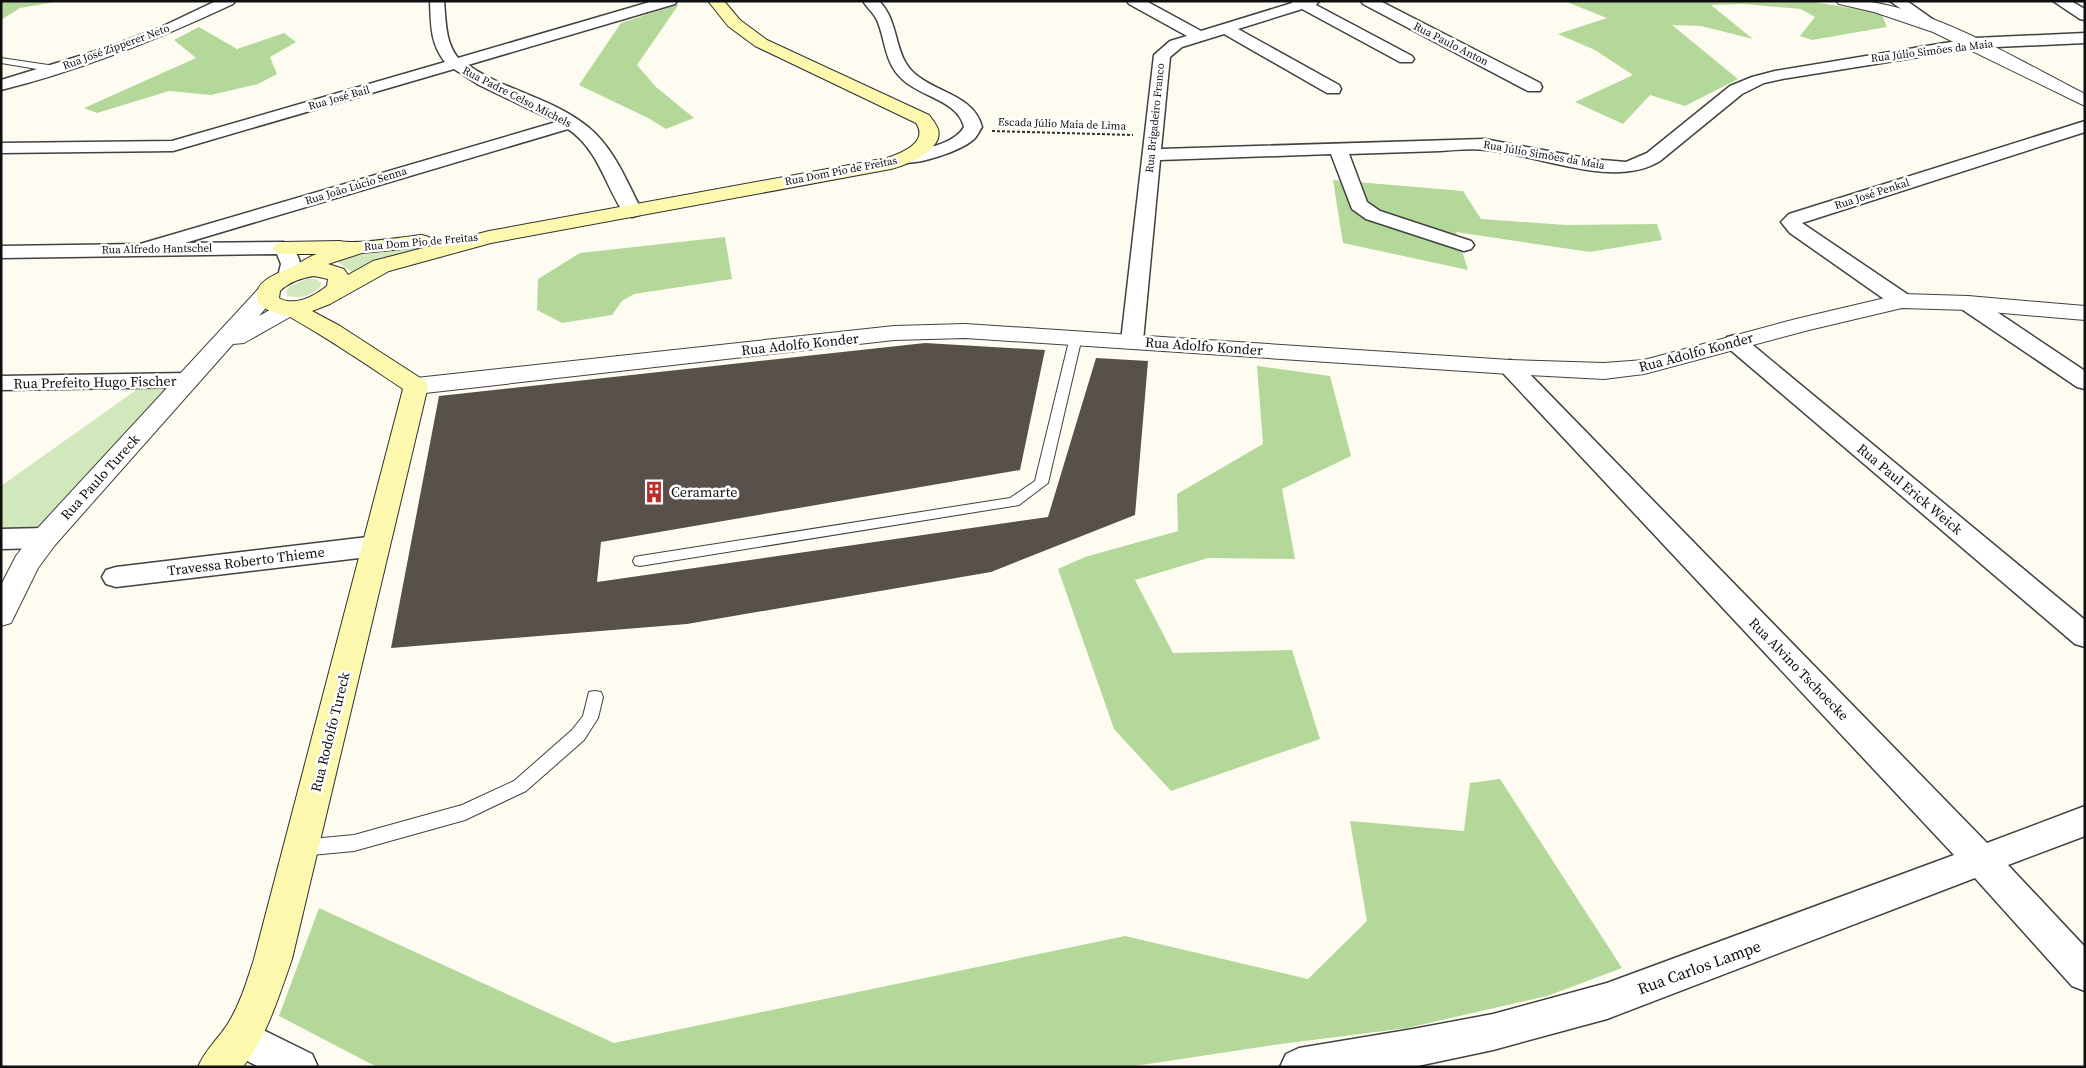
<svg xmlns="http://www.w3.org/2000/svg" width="2086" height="1068" font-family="'Source Serif 4',serif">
	<rect width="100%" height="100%" fill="#fefcf0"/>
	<!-- green -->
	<g fill="#d0e8bb">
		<polygon points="440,247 383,261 352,272 335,260 377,252"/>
		<path d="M307,279H316L321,283L320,287C311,296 301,299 288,296L286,291L290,286Z"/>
		<polygon points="171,387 42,528 1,529 1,486 139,388"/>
	</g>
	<!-- forest -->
	<g fill="#b3d89a">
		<polygon points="1,1 61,1 20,8 1,20"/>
		<polygon points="1564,1 1808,1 1881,13 1887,27 1812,40 1800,36 1815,17 1801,9 1744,4 1711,5 1753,39 1701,26 1672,25 1738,79 1685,106 1650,95 1623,124 1575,102 1633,75 1595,50 1558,34 1607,18"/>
		<polygon points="679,4 637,65 656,87 694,118 666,129 648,118 579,85 621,23"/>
		<polygon points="199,27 237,49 284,33 296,42 270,57 277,74 258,84 211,95 169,91 97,113 84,108 196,58 174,40"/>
		<polygon points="1333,180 1463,191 1481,219 1566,225 1657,224 1662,240 1590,252 1456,232 1468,270 1343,243"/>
		<polygon points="725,237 732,279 634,294 622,301 612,315 562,323 537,310 538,279 580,253"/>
		<polygon points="1257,366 1330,376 1351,456 1282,489 1295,559 1208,558 1135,580 1173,653 1292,650 1320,739 1171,791 1114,729 1058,569 1085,557 1178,531 1177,494 1263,444"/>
		<polygon points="1500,779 1622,968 1547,996 1407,1028 1273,1045 1128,1067 377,1067 279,1016 319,908 614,1043 1125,936 1308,979 1367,921 1350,821 1464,831 1470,783"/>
	</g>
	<!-- building -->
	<polygon fill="#57504b" points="925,343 1045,350 1020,470 601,542 597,582 1048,517 1096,358 1148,361 1135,515 991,572 687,624 391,648 439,396"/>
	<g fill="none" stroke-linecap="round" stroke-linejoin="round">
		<!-- service casing -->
		<g stroke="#414141" stroke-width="2">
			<g id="service">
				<polygon points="1,58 55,66 59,69 55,72 1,63"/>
				<polygon points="1076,333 1082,337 1048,483 1019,505 640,566 635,565 633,561 635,557 640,556 1010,498 1035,481 1070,337"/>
				<polygon points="595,691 601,692 603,697 598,718 584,740 526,791 465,820 354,851 301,856 295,854 292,848 295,842 301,840 354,835 462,805 514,781 572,730 583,716 589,692"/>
			</g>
		</g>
		<!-- minor casing -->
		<g stroke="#414141" stroke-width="3">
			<g id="minor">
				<path d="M216,1H235L233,4C158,39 82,70 1,90V80L109,47L159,28Z"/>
				<path d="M430,1H444C446,22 445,41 458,58L653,1H677L675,4L468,65C505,91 553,98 588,127C614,148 627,182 642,211L639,215L632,217L625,215C605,186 599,150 568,129L185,243L283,242L290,244C299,256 305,266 295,280L288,282L281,280L278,276L281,264L277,254L1,258V246L140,244L556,122L479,85L454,69L173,151L1,153V143L172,141L445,62C430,43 431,24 430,1Z"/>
				<path d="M863,1H879C900,22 893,54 914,73C936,93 974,95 982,127C979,131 977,137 973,140C960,151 917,166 901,162L898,158L901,154C920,149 953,146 964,127C958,100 920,97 902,79C884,62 886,41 877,20C873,12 867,8 863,1Z"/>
				<path d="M1127,1H1146L1201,31L1292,3L1291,1H1319L1316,5L1412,56L1414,59L1412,62H1400L1302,9L1238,29L1339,85L1341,89L1339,93H1327L1224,34L1182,47L1170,57L1161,149L1484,139L1591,159L1626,162L1647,153L1730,86L1752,77L1775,71L1975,38L2085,33V43L1975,48L1782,79L1764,83L1742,94L1660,161C1613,190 1537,154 1486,150C1471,148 1455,150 1440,151C1410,152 1379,153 1349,154L1367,202L1380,211L1471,241L1474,245L1471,249L1464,251L1366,219L1352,209L1331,154L1160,160L1143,341L1140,346L1132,348L1124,346L1121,341L1154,55L1170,41L1187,36L1129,4Z"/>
				<polygon points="1361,1 1380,1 1540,83 1542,87 1540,91 1528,91 1363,4"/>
				<polygon points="1890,1 1907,1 1938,23 1935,26 1925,26"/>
				<polygon points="2053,1 2071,1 2085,9 2085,20 2080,19"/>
				<polygon points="2085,121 2085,132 1802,223 1910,296 1913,301 1910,306 1902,307 1894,306 1790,233 1781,222 1789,214"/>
				<polygon points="1968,297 1976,298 2085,371 2085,389 2077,387 1960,308 1957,303 1960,298"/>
				<polygon points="1735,335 1743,337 2085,620 2085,647 2075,644 1727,347 1724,342 1727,337"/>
				<polygon points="1510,360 1518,362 1987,843 2085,806 2085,836 2008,865 2085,947 2085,991 2072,986 1975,878 1607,1019 1493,1050 1413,1067 1280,1067 1286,1054 1299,1048 1413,1029 1493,1014 1607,983 1954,855 1502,372 1499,367 1502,362"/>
				<polygon points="188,373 196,375 199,380 196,385 188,387 1,390 1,376"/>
				<polygon points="45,528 54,531 58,538 54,545 45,548 1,549 1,529"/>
				<polygon points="376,536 385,539 389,546 385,553 376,556 116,587 106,584 102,577 106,570 116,567"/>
				<polygon points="241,1019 312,1054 318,1067 259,1067 228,1051 222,1038 228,1025"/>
			</g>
		</g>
		<!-- tertiary casing -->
		<g stroke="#414141" stroke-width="2">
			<g id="tertiary">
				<path d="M1836,1C1848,1 1860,0 1871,2C1945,14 2018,60 2085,94V106L1933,32L1874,12L1839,4Z"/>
				<path d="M269,284L277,286L280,291L259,316C272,309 282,300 297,303L300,308L297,313L244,343L233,344L55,545L38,568L11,623L1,626V585L16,556L35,531L261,286Z"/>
				<polygon points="1902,294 1968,296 2085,306 2085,320 1968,310 1902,308 1809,330 1644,374 1604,379 1510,374 965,338 894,340 416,394 407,391 404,386 407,381 416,378 894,326 965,324 1510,360 1604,363 1644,360 1796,319"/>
			</g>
		</g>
		<!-- secondary casing -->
		<g stroke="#303030" stroke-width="2">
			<path id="secondary" d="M708,1H724L740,20L767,40L929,115C932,119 936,124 938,129C944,150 907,165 891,169L491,243L389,271L330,304L312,311L340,326L425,381L428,386L292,959C279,996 267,1036 243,1067H198C205,1050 217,1040 227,1025C240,1005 247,981 254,959L403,389C366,364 329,339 290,317C280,312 257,312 257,296C256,280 279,273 290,268C299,264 307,257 317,254H283L276,252L272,248L276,244L283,242L340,241C356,245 402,237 422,235L429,237L432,241L429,245L422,247L362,253L328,264L344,269L348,275L373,261L489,231L887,158C902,153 929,142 916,123L755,46L728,26ZM314,276L328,279L327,286C315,296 294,307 279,298L280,291C289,282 301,278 314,276Z"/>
		</g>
		<!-- path -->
		<polyline stroke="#303030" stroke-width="2" stroke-dasharray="3 2" stroke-linecap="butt" points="992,131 1133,135"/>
		<!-- service -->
		<use href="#service" fill="#fff" fill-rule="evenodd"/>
		<!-- minor -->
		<use href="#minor" fill="#fff" fill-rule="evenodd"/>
		<!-- tertiary -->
		<use href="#tertiary" fill="#fff" fill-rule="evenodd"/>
		<!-- secondary -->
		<use href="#secondary" fill="#fcf8ae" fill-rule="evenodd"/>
	</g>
	<!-- icons -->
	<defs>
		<g id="building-bare" transform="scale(1.725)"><path d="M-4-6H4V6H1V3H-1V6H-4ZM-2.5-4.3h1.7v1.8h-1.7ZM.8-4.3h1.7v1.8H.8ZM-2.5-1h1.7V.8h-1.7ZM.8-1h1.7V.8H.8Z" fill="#ba2c2a" stroke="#fff" stroke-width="2.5" paint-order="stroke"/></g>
	</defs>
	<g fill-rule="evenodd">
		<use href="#building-bare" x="654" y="492"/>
	</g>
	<g text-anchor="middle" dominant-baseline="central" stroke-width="5" stroke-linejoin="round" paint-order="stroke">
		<!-- far-street labels -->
		<g font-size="11" fill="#0e0e0e" stroke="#fff">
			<text transform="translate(1451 44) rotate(27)">Rua Paulo Anton</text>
			<text transform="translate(116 47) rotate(-20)">Rua José Zipperer Neto</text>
			<text transform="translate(1932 51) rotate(-7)">Rua Júlio Simões da Maia</text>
			<text transform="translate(517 97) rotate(27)">Rua Padre Celso Michels</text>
			<text transform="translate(339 98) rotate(-16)">Rua José Bail</text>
			<text transform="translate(1155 118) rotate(-84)">Rua Brigadeiro Franco</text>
			<text transform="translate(1062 124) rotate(2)">Escada Júlio Maia de Lima</text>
			<text transform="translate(1544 155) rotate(10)">Rua Júlio Simões da Maia</text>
			<text transform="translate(841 171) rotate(-11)">Rua Dom Pio de Freitas</text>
			<text transform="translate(356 186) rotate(-17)">Rua João Lúcio Senna</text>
			<text transform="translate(1872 194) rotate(-18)">Rua José Penkal</text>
			<text transform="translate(421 242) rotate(-5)">Rua Dom Pio de Freitas</text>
			<text transform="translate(157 249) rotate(-1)">Rua Alfredo Hantschel</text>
		</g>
		<!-- street labels -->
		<g font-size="14" fill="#0e0e0e" stroke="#fff">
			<text transform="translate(800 344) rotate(-6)">Rua Adolfo Konder</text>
			<text transform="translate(1204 346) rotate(4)">Rua Adolfo Konder</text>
			<text transform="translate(1696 352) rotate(-15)">Rua Adolfo Konder</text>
			<text transform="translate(95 382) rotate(-1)">Rua Prefeito Hugo Fischer</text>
			<text transform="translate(100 477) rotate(-48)">Rua Paulo Tureck</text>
			<text transform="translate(1910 489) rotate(40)">Rua Paul Erick Weick</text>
			<text transform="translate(246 561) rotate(-7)">Travessa Roberto Thieme</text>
			<text transform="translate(1799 669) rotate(46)">Rua Alvino Tschoecke</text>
			<text transform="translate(330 732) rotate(-76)">Rua Rodolfo Tureck</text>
		</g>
		<!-- poi labels -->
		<g font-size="14" fill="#0e0e0e" stroke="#fff" text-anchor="start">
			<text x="671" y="492">Ceramarte</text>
		</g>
		<!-- near-street labels -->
		<g font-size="16" fill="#0e0e0e" stroke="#fff">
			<text transform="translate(1699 967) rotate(-20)">Rua Carlos Lampe</text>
		</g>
	</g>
	<!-- border -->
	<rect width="2086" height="1068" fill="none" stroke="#0e0e0e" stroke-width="5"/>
</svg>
